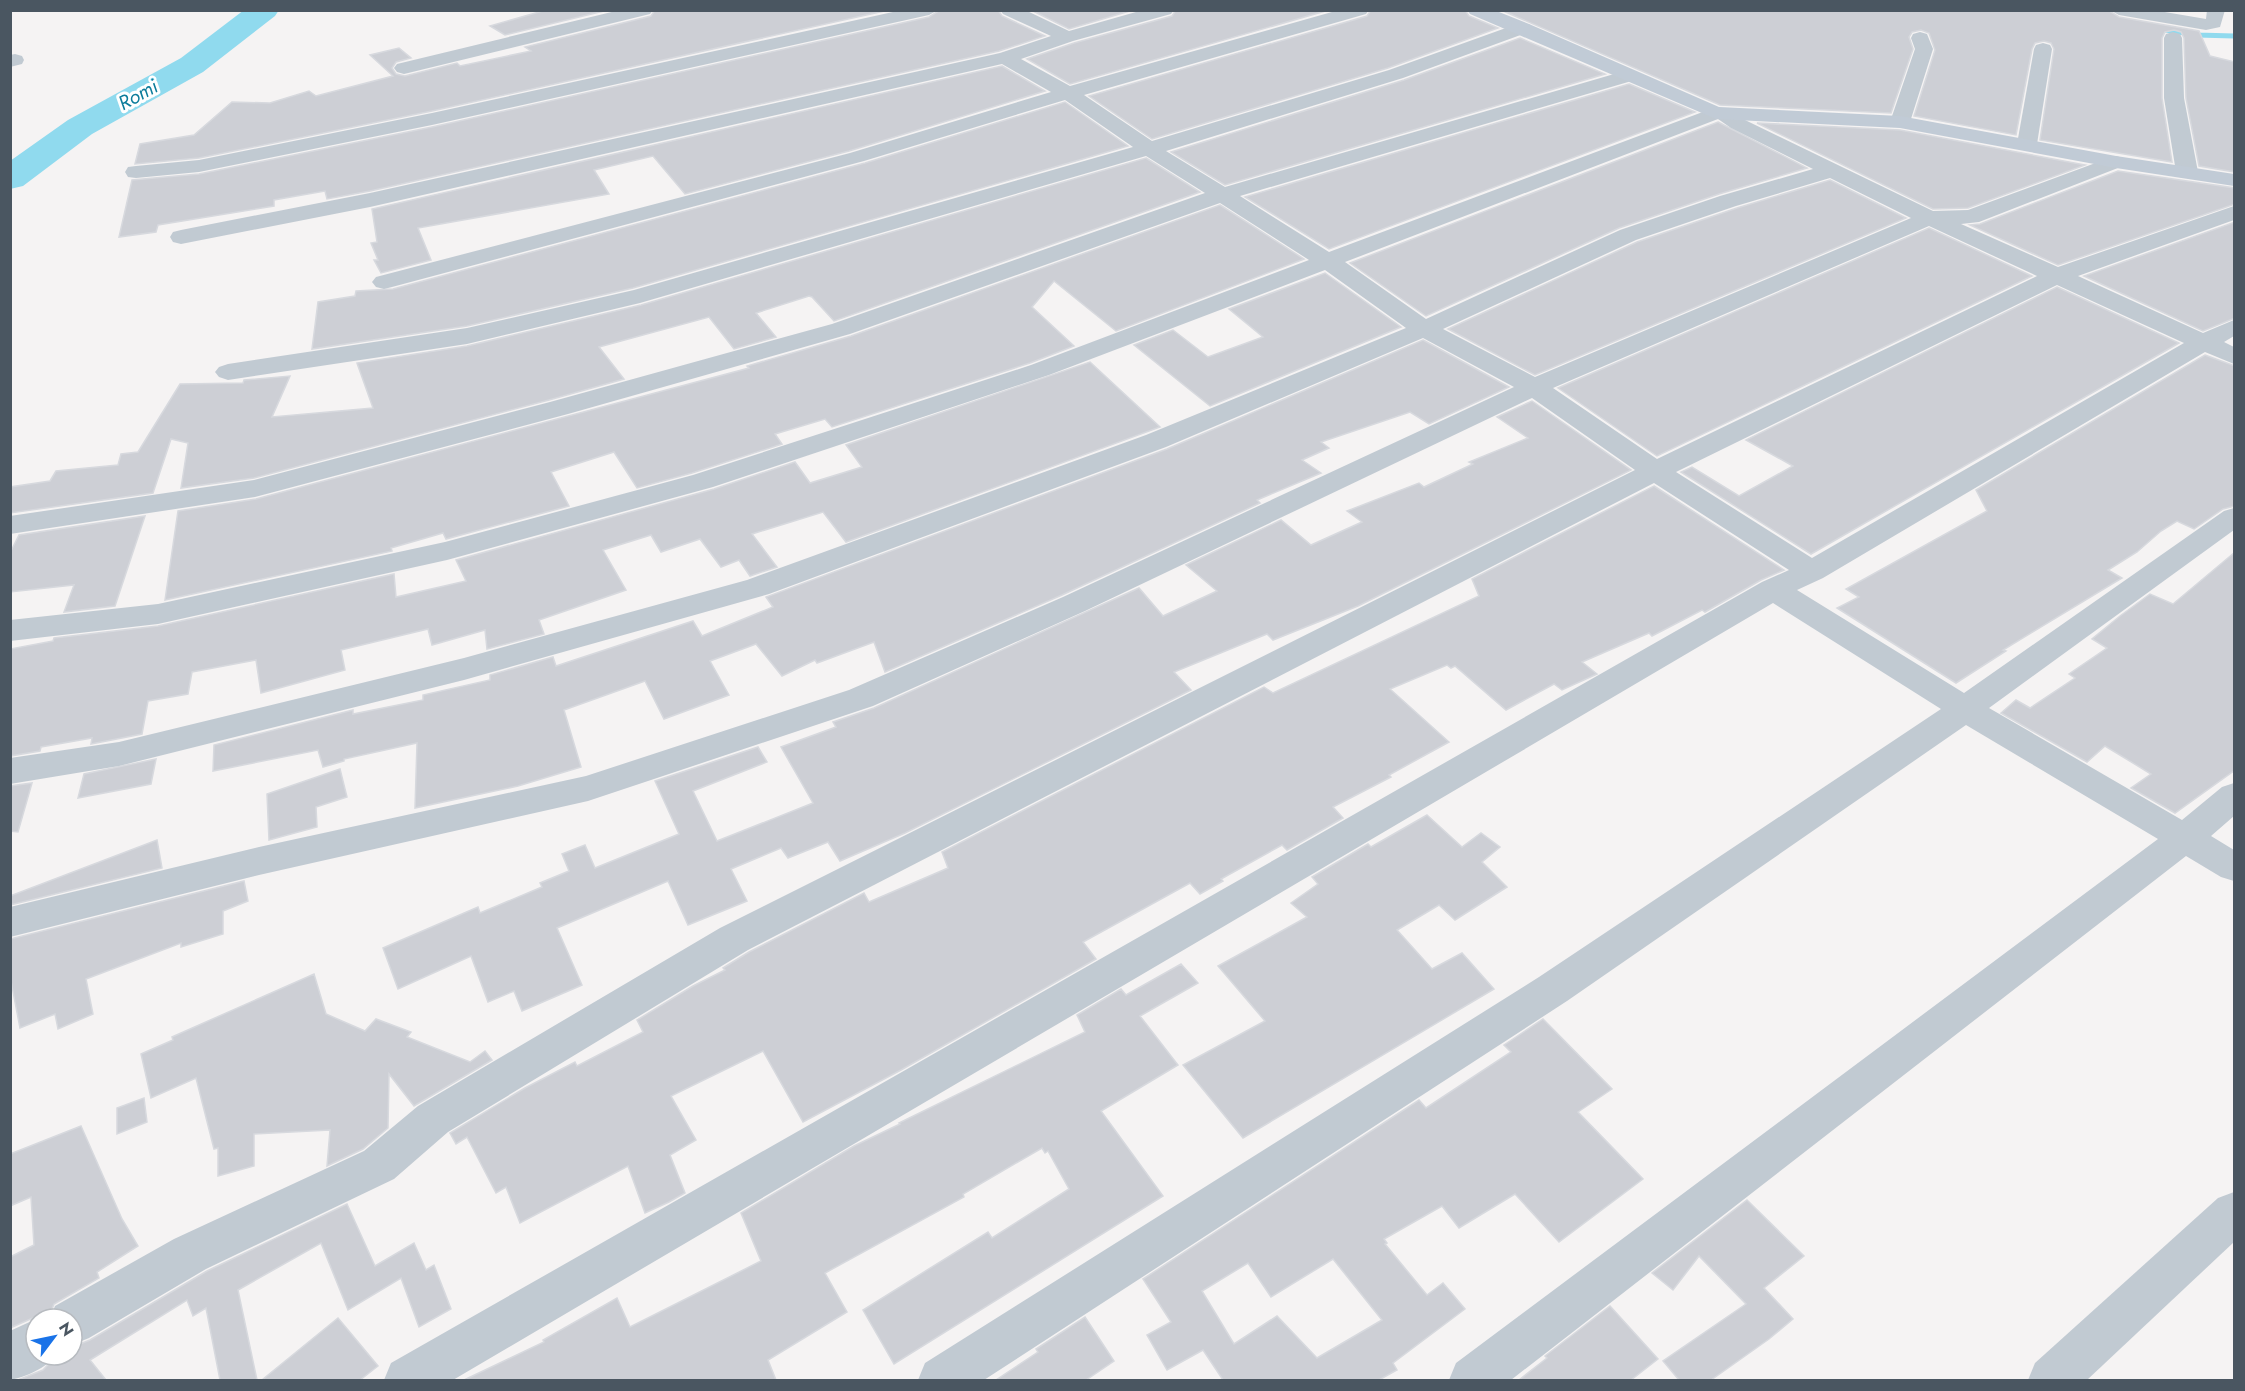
<svg xmlns="http://www.w3.org/2000/svg" width="2245" height="1391" font-family="Jost,sans-serif">
	<rect width="100%" height="100%" fill="#f5f3f3"/>
	<g fill="none" stroke-linecap="round" stroke-linejoin="round">
		<!-- stream -->
		<polyline stroke="#90daee" stroke-width="5" points="2159,29 2197,35 2234,36"/>
		<!-- river -->
		<polygon fill="#90daee" fill-rule="evenodd" points="244,10 279,10 275,16 203,72 92,134 23,186 10,189 10,161 68,120 181,58"/>
	</g>
	<!-- building -->
	<g fill="#cdcfd5" stroke="#d7d9de" stroke-width="1.5" fill-rule="evenodd">
		<polygon points="546,10 608,10 505,35 490,26"/>
		<polygon points="655,10 889,10 432,111 199,158 135,164 140,144 194,135 232,102 270,103 309,91 316,96 393,76 370,55 399,48 411,58 396,62 392,68 396,74 405,76 457,63 460,66 531,51 525,47 651,16"/>
		<polygon points="940,10 998,10 1002,16 1045,36 999,51 370,191 327,199 325,191 274,200 274,206 158,225 156,232 119,237 132,180 199,174 432,127 929,17"/>
		<polygon points="1031,10 1133,10 1069,29"/>
		<polygon points="1176,10 1329,10 1070,84 1027,59 1074,43 1172,16"/>
		<polygon points="1371,10 1465,10 1469,16 1498,28 1388,68 1152,139 1089,96 1367,16"/>
		<polygon points="1501,10 2108,10 2119,17 2199,31 2210,56 2235,62 2235,172 2199,166 2186,98 2184,38 2181,32 2174,30 2165,32 2162,38 2162,98 2172,162 2040,140 2054,49 2051,43 2044,41 2035,43 2032,49 2016,135 1914,116 1935,50 1929,33 1921,30 1912,32 1909,37 1913,49 1891,113 1720,105"/>
		<polygon points="1520,38 1605,74 1225,185 1171,152 1404,80"/>
		<polygon points="1002,66 1045,91 849,151 685,194 653,156 594,170 609,194 418,228 431,260 381,273 374,260 378,260 371,243 377,242 372,209"/>
		<polygon points="1629,84 1695,112 1329,249 1245,197"/>
		<polygon points="1065,102 1128,146 633,288 467,326 312,349 318,302 355,296 356,291 393,289 865,163"/>
		<polygon points="1718,122 1807,168 1719,194 1619,228 1426,316 1350,263"/>
		<polygon points="1757,123 1900,130 2085,165 1968,208 1933,209"/>
		<polygon points="1146,158 1200,192 834,321 812,297 809,296 756,313 776,337 734,349 709,317 599,347 624,379 549,400 254,478 181,488 188,443 171,439 153,493 10,513 10,487 50,481 56,471 118,465 121,454 138,452 180,384 243,383 244,380 290,376 272,417 373,408 357,363 467,346 641,305"/>
		<polygon points="2118,171 2235,188 2235,204 2058,265 1970,225 1980,224"/>
		<polygon points="1830,180 1906,218 1535,375 1448,329 1637,242 1737,208"/>
		<polygon points="1220,205 1304,259 1116,331 1054,281 1032,307 1074,346 1030,363 832,427 825,419 775,434 782,444 692,473 637,488 614,452 551,472 569,506 446,539 443,533 391,548 392,551 165,600 178,511 256,499 749,368 747,366 851,336"/>
		<polygon points="2235,222 2235,318 2203,331 2084,276"/>
		<polygon points="1929,228 2032,276 1657,456 1558,388"/>
		<polygon points="1325,273 1401,327 1210,406 1134,345 1173,330 1208,357 1263,337 1229,309"/>
		<polygon points="2057,287 2179,343 1811,554 1681,472 1692,467 1739,496 1793,466 1746,440"/>
		<polygon points="1423,340 1509,387 1429,424 1410,412 1321,442 1329,448 1302,460 1321,473 1257,500 1260,503 1062,595 885,672 874,642 817,663 815,660 782,676 756,644 710,661 729,695 664,719 645,681 564,710 581,767 518,786 415,808 417,743 344,759 344,761 323,767 318,750 213,771 214,745 353,710 353,714 423,700 423,695 490,680 490,675 553,657 556,666 693,621 702,636 773,607 766,597 1167,449"/>
		<polygon points="2205,355 2235,366 2235,506 2223,509 2194,529 2177,521 2161,531 2137,552 2108,570 2122,578 2003,650 2006,651 1956,683 1837,608 1859,597 1846,589 1987,511 1976,490"/>
		<polygon points="1090,362 1160,427 846,542 823,512 752,534 777,567 750,576 739,560 721,567 700,539 661,552 651,535 603,550 626,590 539,620 544,634 487,649 485,630 432,645 428,629 341,650 345,670 261,693 256,660 192,672 188,694 148,701 142,734 91,744 92,738 41,747 40,751 10,756 10,649 53,641 54,638 158,626 394,574 396,597 466,581 456,560 714,489 795,462 810,483 862,467 846,445"/>
		<polygon points="1532,401 1631,470 1358,606 1273,640 1267,634 1174,672 1191,690 905,833 840,861 828,842 788,858 781,848 731,869 747,901 688,925 668,881 557,928 582,985 522,1011 514,991 488,1002 471,956 398,989 383,948 478,907 480,913 542,887 540,883 569,871 562,854 585,845 595,868 679,834 655,781 758,747 767,762 693,791 717,841 813,803 781,747 836,727 833,722 874,708 1139,588 1163,616 1217,591 1186,565 1281,520 1311,545 1362,522 1347,511 1419,483 1424,487 1473,464 1469,462 1528,438 1497,417"/>
		<polygon points="1654,486 1784,570 1761,580 1705,612 1702,610 1652,636 1649,633 1582,662 1597,674 1562,690 1554,684 1506,710 1455,666 1451,668 1447,665 1390,689 1449,742 1389,775 1391,777 1333,807 1343,818 1287,850 1282,845 1221,879 1223,881 1200,894 1190,883 1083,942 1096,959 901,1070 803,1122 763,1051 671,1096 696,1140 670,1155 685,1193 669,1202 645,1213 628,1166 520,1223 506,1187 496,1193 467,1137 456,1144 450,1133 525,1088 575,1062 577,1066 643,1032 637,1020 693,986 725,970 723,968 749,952 864,893 869,902 948,868 942,852 1264,687 1273,693 1479,596 1472,579"/>
		<polygon points="145,516 115,606 64,612 74,585 10,592 10,553 19,535"/>
		<polygon points="2235,552 2235,770 2175,813 2131,788 2151,774 2105,746 2087,762 2001,713 2016,700 2030,708 2075,678 2069,674 2107,648 2092,639 2120,616 2150,594 2173,604"/>
		<polygon points="156,759 151,784 78,798 84,774"/>
		<polygon points="340,769 347,797 316,807 317,827 269,840 267,794"/>
		<polygon points="32,783 18,832 10,831 10,786"/>
		<polygon points="1427,815 1462,847 1481,833 1500,847 1482,862 1507,887 1455,920 1439,905 1397,930 1432,969 1462,953 1494,989 1243,1138 1183,1065 1265,1021 1218,966 1307,917 1291,903 1318,884 1312,877 1368,844 1371,847"/>
		<polygon points="157,840 162,868 10,905 10,896"/>
		<polygon points="244,881 248,901 223,911 223,934 181,947 181,943 86,979 93,1014 58,1029 55,1014 20,1028 10,976 10,939"/>
		<polygon points="1181,964 1198,983 1140,1016 1178,1065 1101,1111 1163,1196 894,1364 863,1310 988,1232 992,1238 1069,1189 1048,1151 1045,1153 1042,1148 963,1194 964,1197 825,1273 847,1312 768,1360 776,1380 464,1380 544,1342 543,1340 617,1298 630,1327 761,1261 741,1213 854,1146 900,1124 899,1123 1085,1032 1077,1015 1121,989 1126,995"/>
		<polygon points="314,974 326,1014 365,1031 376,1019 411,1032 407,1037 470,1062 485,1051 492,1060 414,1106 389,1074 388,1128 363,1149 327,1166 330,1130 254,1134 254,1166 218,1176 218,1148 214,1149 196,1078 151,1098 141,1054 173,1040 172,1037"/>
		<path d="M1543,1019L1612,1089L1578,1112L1643,1179L1559,1242L1515,1194L1459,1228L1442,1206L1384,1239L1387,1243L1385,1244L1427,1295L1443,1283L1465,1309L1393,1363L1397,1370L1379,1380H1223L1203,1350L1167,1370L1147,1335L1171,1322L1143,1279L1419,1100L1426,1108L1511,1052L1504,1045ZM1333,1259L1382,1320L1317,1358L1277,1316L1234,1344L1202,1291L1248,1263L1271,1297Z"/>
		<polygon points="144,1098 147,1122 117,1134 117,1108"/>
		<polygon points="81,1126 122,1219 138,1246 97,1272 99,1278 54,1304 48,1319 35,1317 10,1328 10,1257 34,1245 31,1197 10,1206 10,1154"/>
		<polygon points="1747,1200 1804,1256 1764,1288 1793,1319 1769,1339 1711,1380 1679,1380 1663,1361 1746,1304 1699,1256 1673,1290 1652,1273"/>
		<polygon points="347,1204 375,1266 414,1243 426,1270 434,1265 451,1309 419,1327 401,1278 348,1310 321,1243 238,1290 257,1380 220,1380 206,1308 193,1316 187,1300 90,1360 106,1380 18,1380 43,1370 57,1355 72,1355 72,1347 90,1340 207,1271"/>
		<polygon points="1610,1306 1658,1359 1631,1380 1519,1380 1547,1358 1545,1356"/>
		<polygon points="1085,1317 1114,1361 1086,1380 996,1380 1038,1352 1036,1349"/>
		<polygon points="338,1318 378,1366 360,1380 262,1380"/>
	</g>
	<g fill="none" stroke-linecap="round" stroke-linejoin="round">
		<!-- street -->
		<g fill="#c1cad2" fill-rule="evenodd">
			<polygon points="620,10 653,10 650,14 404,74 397,72 394,68 397,64"/>
			<polygon points="902,10 938,10 929,15 432,125 199,172 136,178 128,177 125,172 128,167 136,166 199,160 432,113"/>
			<path d="M1000,10H1025L1069,31L1143,10H1174L1171,14L1073,41L1021,59L1070,86L1339,10H1369L1366,14L1084,95L1152,141L1389,70L1517,24H1529L1532,28L1529,32L1403,78L1166,151L1225,187L1621,72H1635L1638,76L1635,80L1240,196L1329,252L1716,107L1732,111L1745,120L1933,211L1968,210L2109,158L2116,156L2123,158L2127,162L2123,166L1979,222L1961,224L2058,267L2234,206V220L2078,276L2203,333L2234,320V336L2224,342L2234,347V364L2205,352L1823,578L1797,590L1964,693L2224,511L2234,508V530L1989,708L2182,820L2222,787L2234,783V816L2211,836L2234,850V881L2221,877L2186,856L1511,1380H1449L1456,1363L2158,839L1966,725L1567,1001L984,1380H918L925,1363L1539,977L1941,709L1773,603L453,1380H384L391,1363L1762,582L1789,570L1654,483L748,950L448,1132L394,1179L206,1269L89,1338L72,1345V1319H50L55,1306L174,1239L364,1151L418,1106L720,928L1635,470L1532,398L1085,611L873,706L588,801L259,875L10,937V907L259,847L586,776L849,690L1063,597L1514,387L1423,338L1166,447L769,594L464,680L119,766L10,784V758L119,742L464,658L747,580L1146,435L1406,328L1325,270L1049,375L713,487L447,560L158,624L10,641V620L158,604L445,542L693,475L1031,365L1309,260L1220,203L850,334L568,414L255,497L10,534V516L254,480L550,402L832,324L1205,193L1146,156L640,303L467,344L228,380L219,377L215,372L219,367L228,364L467,328L634,290L1133,147L1065,100L864,161L392,287L384,289L376,287L372,282L376,277L850,153L1051,92L1002,64L370,207L181,244L173,242L170,237L173,232L181,230L370,193L1000,53L1051,36L1003,14ZM1718,119L1731,128L1813,169L1720,196L1620,230L1426,319L1345,262ZM1830,178L1911,218L1535,377L1443,329L1636,240L1736,206ZM1929,226L2037,276L1657,459L1553,388ZM2057,285L2184,343L1812,558L1676,472Z"/>
			<polygon points="2110,10 2153,10 2206,19 2207,10 2225,10 2220,27 2206,30 2119,15"/>
			<polygon points="1920,32 1927,34 1933,49 1910,122 1907,126 1893,126 1890,122 1915,49 1911,38 1913,34"/>
			<polygon points="2173,32 2180,34 2182,38 2184,98 2198,172 2195,177 2187,178 2179,177 2176,172 2164,98 2164,38 2166,34"/>
			<polygon points="2043,43 2050,45 2052,49 2037,144 2034,148 2027,150 2020,148 2017,144 2034,49 2036,45"/>
			<polygon points="15,54 22,56 24,60 22,64 10,67 10,55"/>
			<polygon points="2234,1192 2234,1242 2087,1380 2028,1380 2035,1363 2218,1198"/>
			<path d="M36,1319V1355H55C49,1367 23,1378 10,1380V1331Z"/>
		</g>
		<!-- secondary -->
		<polygon fill="#c1cbd6" fill-rule="evenodd" points="1467,10 1494,10 1529,24 1719,107 1900,116 2116,156 2234,174 2234,186 2116,168 1900,128 1716,119 1470,14"/>
	</g>
	<g text-anchor="middle" dominant-baseline="central" stroke-width="6" stroke-linejoin="round" paint-order="stroke">
		<!-- far-water labels -->
		<g font-size="20" font-style="italic" fill="#0c7c9b" stroke="#fff">
			<text transform="translate(138 95) rotate(-29)">Romi</text>
		</g>
	</g>
	<!-- border -->
	<rect width="2245" height="1391" fill="none" stroke="#4a5661" stroke-width="24"/>
	<!-- north arrow -->
	<g transform="translate(54 1337) rotate(58)"><circle r="28" fill="#ffffff" stroke="#b7bbc0" stroke-width="1.5"/>
	<path d="M0-4.5L10 22L0 15L-10 22Z" fill="#1a73e8"/>
	<text y="-9" font-size="16" font-weight="bold" text-anchor="middle" fill="#4a5661">N</text>
	</g>
</svg>
